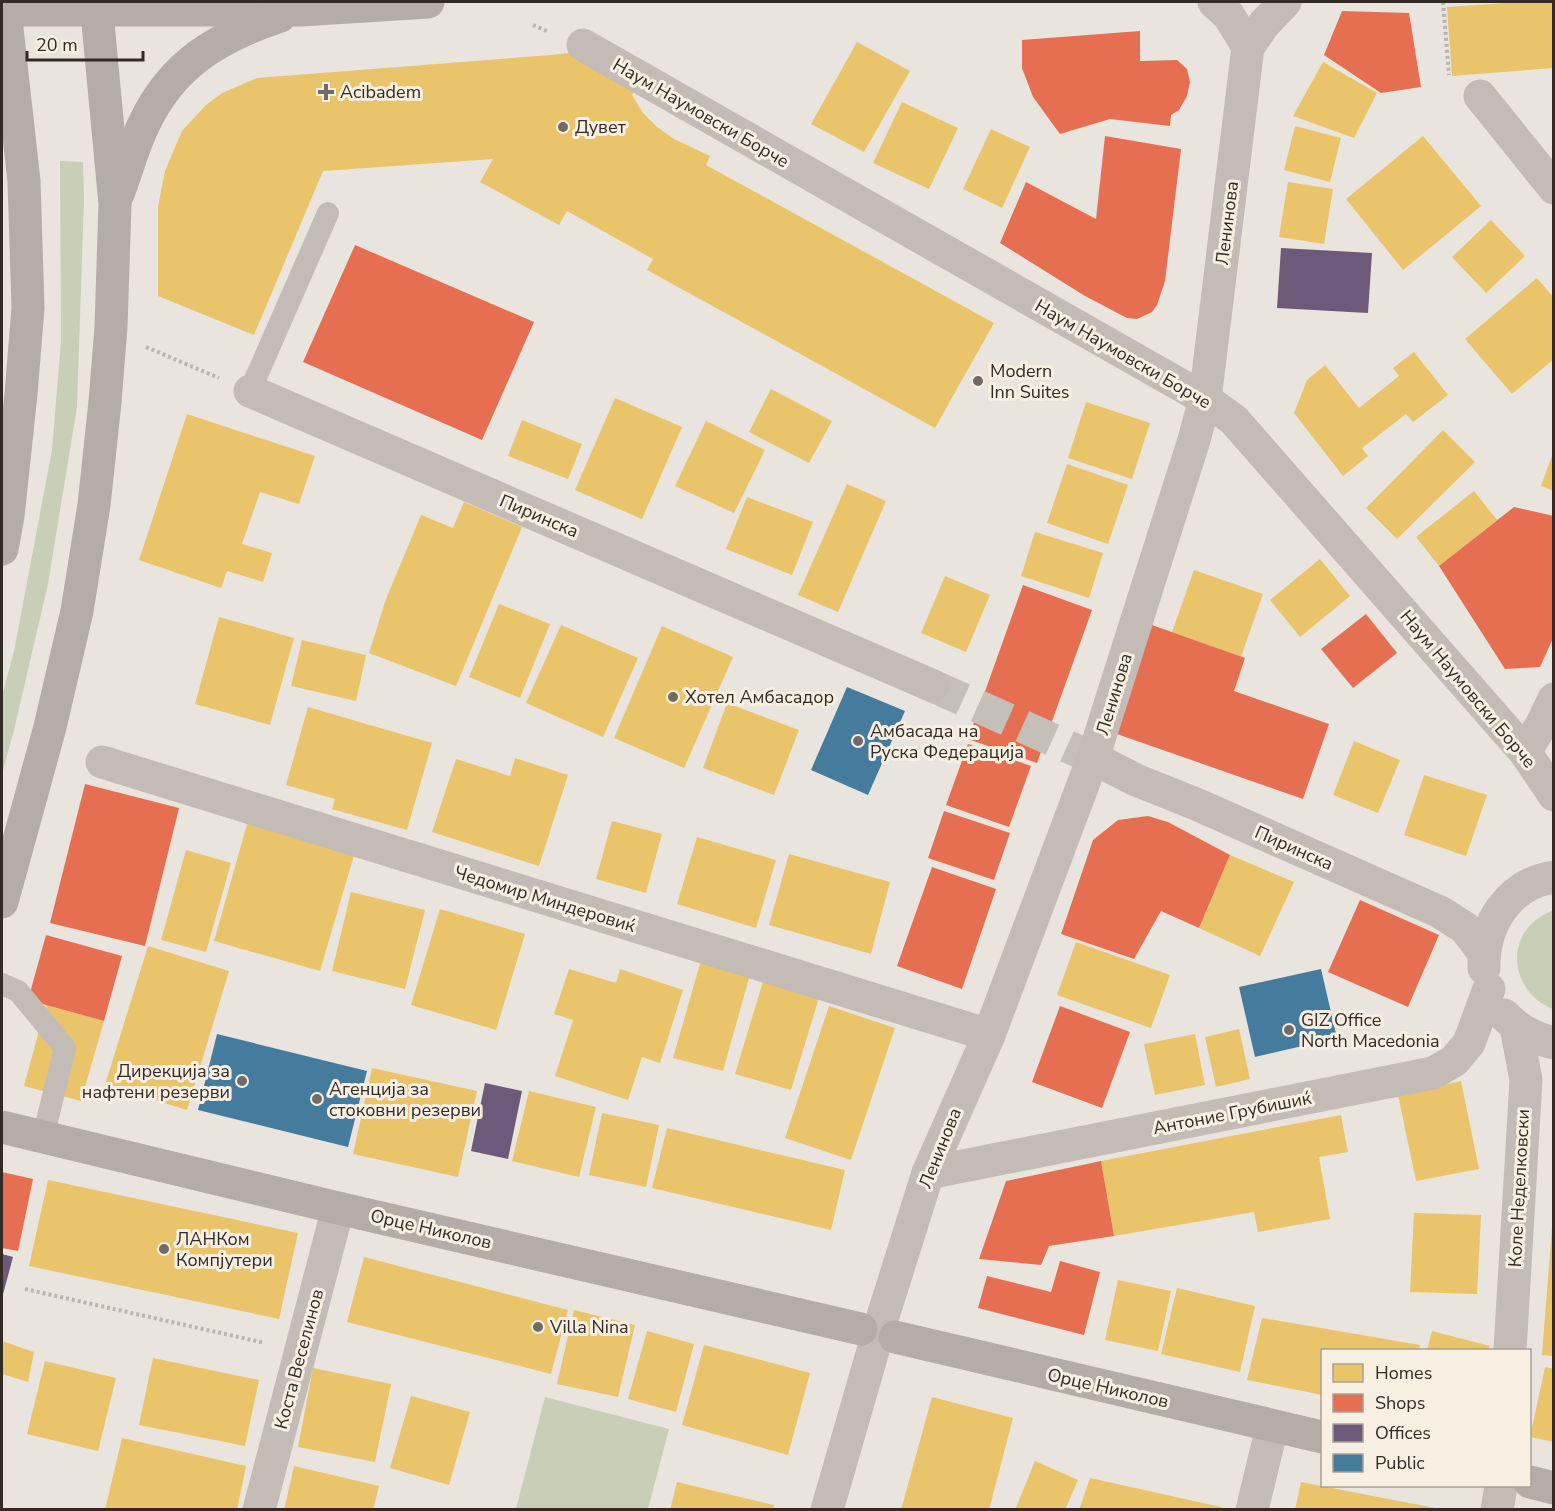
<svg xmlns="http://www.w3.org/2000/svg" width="1555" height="1511" font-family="'Nunito Sans',sans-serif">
	<rect width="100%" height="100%" fill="#e9e4dd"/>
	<!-- green -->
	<g fill="#c9cfb7">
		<polygon points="60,161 83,162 84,199 77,407 48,584 14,730 2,774 2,696 14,651 52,450 61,341"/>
		<path d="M1553,910V1009C1522,998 1505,958 1527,929C1534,920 1543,915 1553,910Z"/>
		<polygon points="545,1397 669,1429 648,1509 516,1509"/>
	</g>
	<!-- homes -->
	<g fill="#e9c46a">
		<polygon points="1521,2 1554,2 1554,68 1452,76 1447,7"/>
		<polygon points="857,42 910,71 864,152 811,124"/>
		<polygon points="569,52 636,88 632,95 643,113 657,127 674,139 710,156 706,165 994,323 935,428 647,270 653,259 567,211 559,225 480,182 493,159 323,171 254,335 158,296 158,207 165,171 182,131 206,105 222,93 257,78 551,55 568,53"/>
		<polygon points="1323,62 1377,93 1354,138 1293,116"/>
		<polygon points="902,102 958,128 929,189 873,163"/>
		<polygon points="1295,126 1341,138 1330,182 1284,170"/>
		<polygon points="991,129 1030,147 1002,208 963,189"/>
		<polygon points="1423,136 1481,206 1403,270 1346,199"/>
		<polygon points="1288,182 1333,189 1324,244 1279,237"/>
		<polygon points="1491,220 1525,256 1486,293 1452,257"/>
		<polygon points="1537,278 1554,298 1554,359 1512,394 1465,339"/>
		<polygon points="1414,352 1448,395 1413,422 1406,414 1362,448 1368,456 1343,476 1294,413 1307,380 1325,365 1359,408 1399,376 1393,368"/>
		<polygon points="771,389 832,421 809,463 749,432"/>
		<polygon points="615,398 682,427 642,519 575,490"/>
		<polygon points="1086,402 1150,423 1132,479 1068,458"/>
		<polygon points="187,414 315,456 299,504 260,492 242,544 272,553 263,582 227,571 221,588 139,560"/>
		<polygon points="522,420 582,444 568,479 508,456"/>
		<polygon points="706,421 765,450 734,513 675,486"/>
		<polygon points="1443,430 1475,462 1397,539 1366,508"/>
		<polygon points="1553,453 1554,453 1554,491 1541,486"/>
		<polygon points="1067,464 1128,485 1108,544 1047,523"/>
		<polygon points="847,484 886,501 838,612 798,595"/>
		<polygon points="1474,491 1497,520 1439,566 1416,537"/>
		<polygon points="747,497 813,522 792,575 726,549"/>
		<polygon points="464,502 522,527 456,686 369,653 386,599 421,515 453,528"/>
		<polygon points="1035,532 1103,553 1089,598 1021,576"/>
		<polygon points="1320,559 1350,596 1300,637 1270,600"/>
		<polygon points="1194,570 1263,594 1241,657 1172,632"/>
		<polygon points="945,576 990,595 966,652 921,633"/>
		<polygon points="499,604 550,624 520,698 469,677"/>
		<polygon points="219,617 294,638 270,725 195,704"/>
		<polygon points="561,625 638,658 603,737 526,703"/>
		<polygon points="662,626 733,657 684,768 614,738"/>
		<polygon points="302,640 366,655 356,701 291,686"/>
		<polygon points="727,703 799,730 774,795 703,768"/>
		<polygon points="308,707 432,743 407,830 332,809 335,799 286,785"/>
		<polygon points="1354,741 1400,760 1378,813 1333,795"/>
		<polygon points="515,758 568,775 539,866 432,832 456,759 510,776"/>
		<polygon points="1424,775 1487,795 1466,856 1404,835"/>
		<polygon points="248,821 355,852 320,971 214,941"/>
		<polygon points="612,821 662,834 646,893 596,879"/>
		<polygon points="697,837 776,860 756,928 677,904"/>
		<polygon points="186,850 231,863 206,952 161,940"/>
		<polygon points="789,854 890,882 871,954 769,925"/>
		<polygon points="1230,855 1294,882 1260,956 1199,928"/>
		<polygon points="351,892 425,910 405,989 332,971"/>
		<polygon points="440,909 525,934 496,1030 411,1005"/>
		<polygon points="1076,942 1170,975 1151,1028 1057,995"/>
		<polygon points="148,946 229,971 187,1110 105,1085"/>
		<polygon points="702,957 751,971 723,1071 673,1058"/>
		<polygon points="569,969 616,983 620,969 683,990 660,1063 642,1057 628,1100 555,1076 573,1020 554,1014"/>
		<polygon points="765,975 821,991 791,1090 735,1074"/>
		<polygon points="46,1005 104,1021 81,1101 24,1086"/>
		<polygon points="829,1006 895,1028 851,1160 785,1138"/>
		<polygon points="1239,1029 1250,1079 1216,1087 1205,1037"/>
		<polygon points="1195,1034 1205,1085 1155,1095 1144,1044"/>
		<polygon points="372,1068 477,1091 458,1177 353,1154"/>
		<polygon points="1461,1081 1479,1169 1416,1181 1398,1095"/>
		<polygon points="529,1091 596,1107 579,1177 512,1161"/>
		<polygon points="602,1113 659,1125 646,1187 589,1175"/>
		<polygon points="1341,1115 1348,1152 1319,1157 1330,1219 1258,1232 1254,1212 1114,1236 1101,1161"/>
		<polygon points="667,1128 845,1170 831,1230 652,1188"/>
		<polygon points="48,1180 298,1233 279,1319 29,1266"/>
		<polygon points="1414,1213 1481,1215 1477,1294 1410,1292"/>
		<polygon points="1552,1227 1554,1227 1554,1356 1542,1355"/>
		<polygon points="364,1257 568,1310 551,1374 347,1322"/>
		<polygon points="1118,1280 1171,1291 1158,1351 1105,1340"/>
		<polygon points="1177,1288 1255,1306 1240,1372 1161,1354"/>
		<polygon points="574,1310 635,1325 618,1397 557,1384"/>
		<polygon points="1262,1318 1420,1345 1419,1350 1322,1350 1322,1395 1247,1380"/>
		<polygon points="647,1331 694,1344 676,1412 628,1399"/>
		<polygon points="1432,1331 1490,1346 1488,1350 1427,1350"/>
		<polygon points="2,1341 34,1352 28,1382 2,1374"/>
		<polygon points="704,1345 810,1373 788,1455 682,1425"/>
		<polygon points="153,1358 259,1380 245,1446 139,1425"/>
		<polygon points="45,1361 116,1378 98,1451 27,1434"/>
		<polygon points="1545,1367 1554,1369 1554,1442 1530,1437"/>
		<polygon points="313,1368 391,1384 375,1462 298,1447"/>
		<polygon points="411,1396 470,1412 449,1485 390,1468"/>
		<polygon points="932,1397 1013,1418 989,1510 901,1510"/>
		<polygon points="122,1438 246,1466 237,1510 105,1510"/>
		<polygon points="1035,1461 1078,1480 1065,1510 1015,1510"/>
		<polygon points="294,1466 379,1486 373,1510 284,1510"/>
		<polygon points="1090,1478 1221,1507 1220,1510 1079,1510"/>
		<polygon points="677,1482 774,1505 773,1510 670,1510"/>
		<polygon points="1301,1482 1435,1508 1435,1510 1295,1510"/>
	</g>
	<!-- shops -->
	<g fill="#e76f51">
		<polygon points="1342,11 1409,13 1421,87 1381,93 1324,55"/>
		<polygon points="1140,31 1140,61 1177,60 1187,69 1190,82 1187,96 1179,110 1171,115 1170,126 1110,119 1060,134 1033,97 1022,68 1022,40"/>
		<polygon points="1105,136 1181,149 1165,281 1157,305 1152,312 1137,319 1127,318 1085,296 1000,243 1026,182 1096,219"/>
		<polygon points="355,245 534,322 482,440 303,362"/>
		<polygon points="1514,507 1554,516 1554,636 1540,667 1505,669 1439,566"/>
		<polygon points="1023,585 1092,610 1037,763 968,739"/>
		<polygon points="1366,614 1397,653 1353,688 1321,649"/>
		<polygon points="1152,625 1245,658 1234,691 1329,724 1303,799 1114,733"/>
		<polygon points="968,744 1031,766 1009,827 946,805"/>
		<polygon points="85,784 179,808 145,946 50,923"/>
		<polygon points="944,811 1010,833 994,880 928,858"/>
		<polygon points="1148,816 1168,822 1230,855 1199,928 1161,911 1134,959 1061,934 1093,840 1118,820"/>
		<polygon points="932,867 996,889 962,989 897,966"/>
		<polygon points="1360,900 1439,935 1408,1007 1328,972"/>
		<polygon points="46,935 122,956 104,1021 28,1000"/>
		<polygon points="1060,1006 1130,1032 1102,1108 1032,1082"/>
		<polygon points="1101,1161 1114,1236 1049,1246 1041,1265 979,1259 1006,1181"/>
		<polygon points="2,1172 33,1179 18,1251 2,1248"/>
		<polygon points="1060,1261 1100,1272 1084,1335 978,1308 987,1276 1051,1292"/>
	</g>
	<!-- offices -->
	<g fill="#6d597a">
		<polygon points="1281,248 1372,253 1368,313 1277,308"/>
		<polygon points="485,1083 522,1091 508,1159 471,1151"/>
		<polygon points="2,1254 13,1257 2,1298"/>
	</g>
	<!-- public -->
	<g fill="#457b9d">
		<polygon points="847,687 905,711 868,795 811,770"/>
		<polygon points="1321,969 1337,1038 1255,1057 1239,987"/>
		<polygon points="217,1034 367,1071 348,1147 198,1110"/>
	</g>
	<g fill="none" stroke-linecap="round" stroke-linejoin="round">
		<!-- street-tunnel -->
		<polyline stroke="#c4bfb8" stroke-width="33" stroke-dasharray="33 16" stroke-linecap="butt" points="933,686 1093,758"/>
		<!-- path -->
		<g stroke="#bbb5af" stroke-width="4" stroke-dasharray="3 3" stroke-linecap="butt">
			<polyline points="1443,2 1449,75"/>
			<polyline points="533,25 549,32"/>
			<polyline points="146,347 219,378"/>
			<polyline points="25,1289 265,1343"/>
		</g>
		<!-- lane -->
		<g stroke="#c3bcb6" stroke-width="22">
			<polyline points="250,391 328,213"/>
			<polyline points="2,984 18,991 65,1048 43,1137"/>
		</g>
		<!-- street -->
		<g stroke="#c3bcb6" stroke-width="33">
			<polyline points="1214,2 1229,16 1248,47"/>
			<polyline points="583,45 1205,399 1234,420 1525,752 1554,795"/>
			<polyline points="1480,96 1554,188"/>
			<polyline points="250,391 933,686"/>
			<polyline points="1525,752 1542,724 1554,699"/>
			<polyline points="1093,758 1136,780 1196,804 1440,912 1465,928 1484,953"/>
			<polyline points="102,762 989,1035"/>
			<path d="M1484,968C1483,925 1508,884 1554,877"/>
			<path d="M1504,1015C1519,1030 1533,1038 1554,1043"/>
			<polyline points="928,1173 1433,1073 1454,1061 1469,1043 1489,989"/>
			<polyline points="883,1316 928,1173 989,1035 1093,758 1194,440 1205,399 1248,47 1264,24 1285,2"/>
			<polyline points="1510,1350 1526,1080 1516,1027"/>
			<polyline points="259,1510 338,1208"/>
			<polyline points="827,1510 874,1347"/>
			<polyline points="1252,1510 1272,1427"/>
			<polyline points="1497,1510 1501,1486"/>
		</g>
		<!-- secondary -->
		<g stroke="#b3aca7" stroke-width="33">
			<polyline points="2,10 300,10 428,2"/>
			<path d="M118,194C127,171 133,146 144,124C172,64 218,37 280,16"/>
			<polyline points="2,549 8,516 21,394 28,308 24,181 4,2"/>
			<polyline points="2,902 50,727 77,611 94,505 105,402 111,327 115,204 96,2"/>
			<polyline points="2,1127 338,1208 861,1329"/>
			<polyline points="895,1337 1322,1437"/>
			<polyline points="1530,1482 1554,1488"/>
		</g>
	</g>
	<!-- markers -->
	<g fill="#726b65" stroke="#f8efe3" stroke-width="2">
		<path d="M323 83h6v6h6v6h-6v6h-6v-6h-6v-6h6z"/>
		<circle cx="563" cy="127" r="6"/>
		<circle cx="978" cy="381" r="6"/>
		<circle cx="673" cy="697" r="6"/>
		<circle cx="858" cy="741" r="6"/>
		<circle cx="1289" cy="1030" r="6"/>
		<circle cx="242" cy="1081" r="6"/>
		<circle cx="317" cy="1099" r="6"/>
		<circle cx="164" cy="1249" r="6"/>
		<circle cx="538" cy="1327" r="6"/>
	</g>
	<g text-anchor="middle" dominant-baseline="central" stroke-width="6" stroke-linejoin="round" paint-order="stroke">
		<!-- poi labels -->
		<g font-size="18" fill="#322a25" stroke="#f8efe3" text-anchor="start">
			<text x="340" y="92">Acibadem</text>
			<text x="575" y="127">Дувет</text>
			<text x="990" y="371">Modern<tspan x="990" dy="21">Inn Suites</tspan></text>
			<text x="685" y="697">Хотел Амбасадор</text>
			<text x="870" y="731">Aмбасада на<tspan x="870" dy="21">Руска Федерациjа</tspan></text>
			<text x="1301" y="1020">GIZ Office<tspan x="1301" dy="21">North Macedonia</tspan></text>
			<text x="230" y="1071" text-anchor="end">Дирекција за<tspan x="230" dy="21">нафтени резерви</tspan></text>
			<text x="329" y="1089">Агенција за<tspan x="329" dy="21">стоковни резерви</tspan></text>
			<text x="176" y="1239">ЛАНКом<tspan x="176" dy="21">Компјутери</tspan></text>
			<text x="550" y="1327">Villa Nina</text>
		</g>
		<!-- street labels -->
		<g font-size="18" fill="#322a25" stroke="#f8efe3">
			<text transform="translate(701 113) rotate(30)">Наум Наумовски Борче</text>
			<text transform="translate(1227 223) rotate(-83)">Ленинова</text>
			<text transform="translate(1123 354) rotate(30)">Наум Наумовски Борче</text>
			<text transform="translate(539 516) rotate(23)">Пиринска</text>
			<text transform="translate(1468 689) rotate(50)">Наум Наумовски Борче</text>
			<text transform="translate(1114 694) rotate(-73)">Ленинова</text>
			<text transform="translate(1294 848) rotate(24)">Пиринска</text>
			<text transform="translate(545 899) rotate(17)">Чедомир Миндеровиќ</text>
			<text transform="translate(1232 1113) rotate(-11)">Антоние Грубишиќ</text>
			<text transform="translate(940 1148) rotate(-68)">Ленинова</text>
			<text transform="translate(1519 1188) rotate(-87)">Коле Неделковски</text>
			<text transform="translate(431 1229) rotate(13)">Орце Николов</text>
			<text transform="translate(299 1359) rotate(-75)">Коста Веселинов</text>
			<text transform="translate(1108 1388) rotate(13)">Орце Николов</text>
		</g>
	</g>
	<!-- border -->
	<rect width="1555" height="1511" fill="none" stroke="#322a25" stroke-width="6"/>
	<!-- legend -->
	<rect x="1321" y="1349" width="210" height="138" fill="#f8efe3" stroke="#a9a097" stroke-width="1.5"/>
	<rect x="1333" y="1364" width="30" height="18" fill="#e9c46a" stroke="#a9a097" stroke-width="1.5"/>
	<text x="1375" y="1379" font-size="18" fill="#322a25">Homes</text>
	<rect x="1333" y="1394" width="30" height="18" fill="#e76f51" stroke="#a9a097" stroke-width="1.5"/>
	<text x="1375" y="1409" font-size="18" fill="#322a25">Shops</text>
	<rect x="1333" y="1424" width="30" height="18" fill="#6d597a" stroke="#a9a097" stroke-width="1.5"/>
	<text x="1375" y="1439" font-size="18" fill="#322a25">Offices</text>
	<rect x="1333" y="1454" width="30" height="18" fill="#457b9d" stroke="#a9a097" stroke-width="1.5"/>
	<text x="1375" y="1469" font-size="18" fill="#322a25">Public</text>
	<!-- scale -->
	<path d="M27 51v9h116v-9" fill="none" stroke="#322a25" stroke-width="3"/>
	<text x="36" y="51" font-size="18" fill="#322a25" stroke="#f8efe3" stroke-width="4.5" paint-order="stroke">20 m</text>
</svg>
